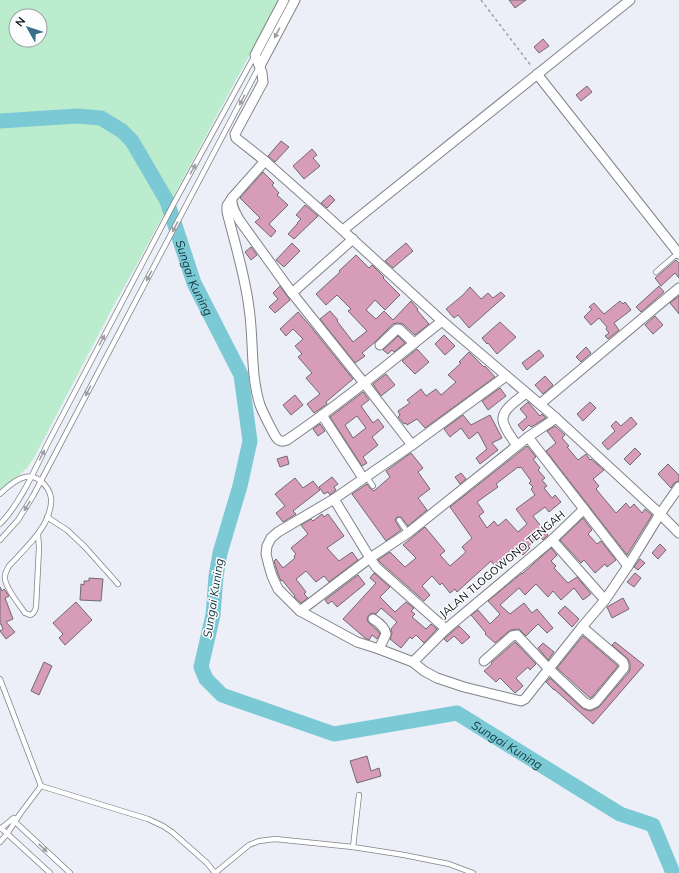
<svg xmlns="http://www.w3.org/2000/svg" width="679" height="873" font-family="Mulish,sans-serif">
	<rect width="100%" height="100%" fill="#eceff7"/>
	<!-- green -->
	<path fill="#bbeccd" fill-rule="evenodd" d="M0,0H279L136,266L115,303L35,456L27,468L0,491ZM16,16H40V40H16Z"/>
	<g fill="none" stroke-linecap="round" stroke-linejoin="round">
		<!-- river -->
		<path stroke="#7bc9d4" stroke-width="15" id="s1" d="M0,121L77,116L101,118L122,131L132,141L167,201L194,283L241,375L250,441L240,486L220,553L216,576L213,615L201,667L206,679L222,695L334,734L457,713L620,814L653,825L673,873"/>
	</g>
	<!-- building -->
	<g fill="#d79cb7" stroke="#726a6e" fill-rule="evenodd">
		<polygon points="509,0 526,0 515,8"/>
		<polygon points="543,39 549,46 539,53 534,47"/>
		<polygon points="587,86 592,92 581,101 576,95"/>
		<polygon points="281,141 289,147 275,162 268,156"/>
		<polygon points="312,149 317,155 313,158 320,166 304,179 293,166"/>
		<polygon points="263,172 274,183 272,185 279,193 277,195 288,205 269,224 276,231 271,237 255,222 260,218 240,198"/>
		<polygon points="330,195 335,200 327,208 321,203"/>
		<polygon points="305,205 318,216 294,239 288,234 298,223 297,223 301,219 296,215"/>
		<polygon points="292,243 300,251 284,267 276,260"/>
		<polygon points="406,243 413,251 393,268 385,261"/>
		<polygon points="251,247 257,255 251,260 245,252"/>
		<polygon points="356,255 369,268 372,265 384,277 383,278 400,295 385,310 375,300 366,310 376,319 384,311 393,320 411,301 418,309 417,310 429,324 415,335 403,324 397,323 393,324 374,343 362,353 365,356 355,363 320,319 330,311 338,320 337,321 353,342 367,331 348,311 351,309 337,295 326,305 316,294 340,272 339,271"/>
		<polygon points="676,260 679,263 679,278 675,273 661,286 655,278"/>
		<polygon points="280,286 290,300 275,313 269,307 278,299 273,293"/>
		<polygon points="659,286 664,292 641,312 636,307"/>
		<polygon points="470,287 481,299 488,293 493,298 501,292 505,296 469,328 458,315 454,318 446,309 463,295"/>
		<polygon points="679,296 679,314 670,303"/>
		<polygon points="620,301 623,304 625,302 631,310 614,323 619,330 608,339 605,336 609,333 606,329 607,327 599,318 591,325 584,317 592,309 589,307 594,303 604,314"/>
		<polygon points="298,312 311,327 353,379 326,402 327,404 314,413 307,404 320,394 306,378 312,373 298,357 302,354 295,346 303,339 293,329 286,336 280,329"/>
		<polygon points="655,316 663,325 653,334 645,325"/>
		<polygon points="500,322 516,337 497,354 488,343 487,344 482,338"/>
		<polygon points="444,335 455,346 445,355 435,344"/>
		<polygon points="398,336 405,343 394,352 392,350 388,354 383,350"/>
		<polygon points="586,347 591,353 581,362 576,357"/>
		<polygon points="417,349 429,362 415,374 402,361"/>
		<polygon points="539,350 544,356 527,370 522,363"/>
		<polygon points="469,352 484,367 485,366 495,377 425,428 417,419 407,425 406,423 404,424 398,417 400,415 398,411 410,403 407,400 421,389 426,396 436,389 441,395 456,382 448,375 461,363 459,362"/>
		<polygon points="386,374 395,385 381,396 373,384"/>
		<polygon points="545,376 553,385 543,394 535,385"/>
		<polygon points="500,388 506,396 488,410 482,401"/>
		<path d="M363,392L369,400L361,406L373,423L378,419L384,427L372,437L378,445L363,457L367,463L362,466L330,417ZM357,416L366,428L353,438L345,425Z"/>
		<polygon points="295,395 303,405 291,415 283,405"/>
		<polygon points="528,402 540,416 542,414 546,418 531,427 529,425 523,431 518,425 527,417 520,409"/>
		<polygon points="590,402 596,408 583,421 577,414"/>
		<polygon points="463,415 471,425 490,415 502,438 492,443 498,450 480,464 476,458 487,449 478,432 469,439 461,428 450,437 444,429"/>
		<polygon points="631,417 637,424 608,450 602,443 615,431 611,426 616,421 621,426"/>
		<polygon points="320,424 325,431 318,436 313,429"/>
		<polygon points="555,426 565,435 562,438 569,446 567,447 578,460 586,454 590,460 591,459 604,470 593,479 599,486 596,489 616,513 626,503 630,508 634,504 642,513 645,509 652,515 627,555 546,451 556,443 547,431"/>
		<path d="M527,446L536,457L533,459L540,468L538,470L545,478L542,480L547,486L544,488L552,498L555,495L561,502L549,512L545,507L533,516L548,535L543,540L540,536L528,546L530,548L523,555L520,552L513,558L509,553L495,566L491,561L457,592L455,589L450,593L442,583L440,585L432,576L422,586L430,595L424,601L381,563L378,560L390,552L405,567L416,558L403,545L425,527L445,551L440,555L450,566L466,552L462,547L472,538L450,507ZM518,467L519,468L521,467L531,481L529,483L533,487L531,489L535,495L516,509L527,524L518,532L506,519L498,526L494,521L487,528L479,516L484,512L477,502L498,487L496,484Z"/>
		<polygon points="635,448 641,454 630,465 624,459"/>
		<polygon points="411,453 423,468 418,472 430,489 418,498 427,510 408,526 401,517 397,517 395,520 396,522 401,530 386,541 352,494 367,484 370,488 374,491 390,477 386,471"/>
		<polygon points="287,456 289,464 280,467 277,459"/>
		<polygon points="668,464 679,475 679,481 674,483 671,488 658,474"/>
		<polygon points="461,473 466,479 460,484 455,477"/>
		<polygon points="332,477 338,484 334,487 336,490 330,495 328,492 324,494 319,487"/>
		<polygon points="295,478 303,488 313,481 320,490 293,511 296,514 283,522 276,513 285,506 275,494"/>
		<polygon points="322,514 324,517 328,514 344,536 327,548 339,561 352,552 358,560 329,582 324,576 316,582 306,571 296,579 306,592 304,594 308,598 301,603 294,597 295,596 282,580 281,581 278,574 274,561 276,559 283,568 295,558 294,556 296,554 291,548 308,534 301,525 311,519 313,521"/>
		<polygon points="583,518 592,530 588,534 597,544 601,541 616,560 607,567 605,564 595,573 584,560 581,563 560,540"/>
		<polygon points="660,544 666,550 658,559 652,553"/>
		<polygon points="551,548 557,555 551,561 556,566 554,568 568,583 577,577 591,594 583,600 574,588 561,600 553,591 548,597 536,584 525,595 519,588 500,605 510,614 524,603 532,613 537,609 553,628 547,633 538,624 526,636 519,629 511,630 508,632 495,643 485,634 486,633 471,615 478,610 490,624 500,614 488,601 522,573 522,574"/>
		<polygon points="640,559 645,563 638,570 634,567"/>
		<polygon points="374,573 390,587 380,597 395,612 406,602 414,608 411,611 415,614 412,617 426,629 431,624 437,629 424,643 416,635 412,639 410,637 401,648 390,639 392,633 391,629 397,622 381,608 376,614 373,613 370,614 367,618 368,622 377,630 380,634 377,639 372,635 369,640 365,638 343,619 376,583 370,578"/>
		<polygon points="635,573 641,578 634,587 627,582"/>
		<polygon points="358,575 365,584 337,607 332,601 328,604 325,600"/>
		<polygon points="89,578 103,579 101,601 80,600 81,584 84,585 84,581 89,581"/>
		<polygon points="0,587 2,591 4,589 9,596 5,598 13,619 6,622 15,632 6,639 0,631 3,629 1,624 0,624"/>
		<polygon points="623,598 629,609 612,618 607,607"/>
		<polygon points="76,602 92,620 65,645 59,638 63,634 53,623"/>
		<polygon points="565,606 579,619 572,627 558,613"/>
		<polygon points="459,626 470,637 462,644 454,636 447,642 444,639"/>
		<polygon points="583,636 618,666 592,697 590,698 557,668"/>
		<polygon points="515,642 536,664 530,670 528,667 516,678 523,686 515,693 500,678 496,682 484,671 492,664 491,663"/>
		<polygon points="615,642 644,665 593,724 554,689 554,690 546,682 550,678 583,709 591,711 599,707 629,672 630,669 630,663 627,658 612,645"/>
		<polygon points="543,643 554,652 548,660 538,648"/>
		<polygon points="44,662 52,666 39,695 31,691"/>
		<polygon points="367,756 371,771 379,768 381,776 357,783 350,761"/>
	</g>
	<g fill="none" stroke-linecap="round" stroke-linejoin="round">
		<!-- service casing -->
		<g stroke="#808389" stroke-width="6">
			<g id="service">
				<polyline points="656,272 678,253"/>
				<polyline points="366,476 373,486"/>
				<path d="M0,494C7,487 16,479 25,477C37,474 49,486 51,498C52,504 50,510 48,516C42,533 21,553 9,566C7,570 4,574 5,579C6,589 19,604 25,613L30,615C34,614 35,611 36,607L39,548L38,534"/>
				<polyline points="47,517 67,530 85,547 118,584"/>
				<polyline points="399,520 408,533"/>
				<path d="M0,524C20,504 35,469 48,443L174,203L255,55"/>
				<polyline points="0,540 18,520 33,496 259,67"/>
				<polyline points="0,679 41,786 20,814 7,834 0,842"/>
				<polyline points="41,786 148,819 163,826 172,832 207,863 215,873"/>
				<polyline points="12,819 70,873"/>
				<polyline points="1,828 50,873"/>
				<polyline points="0,829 14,818"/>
				<polyline points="353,847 359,795"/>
				<polyline points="215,873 249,845 259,841 275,839 353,847 404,855 449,864 473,873"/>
			</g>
		</g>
		<!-- minor casing -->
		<g stroke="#808389" stroke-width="11">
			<g id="minor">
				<polyline points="284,0 255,55 262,73 263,82 236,132 235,134 236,138 265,161 327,216 442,321 556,418 660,514 679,533"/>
				<polyline points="260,66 295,0"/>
				<polyline points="537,74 679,254"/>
				<path d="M265,161L232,198C231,207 236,214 240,221L292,293L364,383L412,445"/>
				<path d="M232,198L227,206V212C235,244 245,275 249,308C254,340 250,374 260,405C263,413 268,422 272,430C276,437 278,444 287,440C341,403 391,362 442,321"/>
				<polyline points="343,230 630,0"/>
				<polyline points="292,293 353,239"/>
				<polyline points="380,345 397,329 399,329 414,343"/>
				<polyline points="506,376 412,445 334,499 278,532 271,538 267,546 266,554 269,566 272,576 278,589 300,611 357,642 379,649 413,662 424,671 437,678 464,687 521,701 525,699 582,627 605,600 628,566 660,514 679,487"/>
				<polyline points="540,404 679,288"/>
				<polyline points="322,415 363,478"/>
				<polyline points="528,437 628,566"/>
				<path d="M517,446C513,439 506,431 504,424C498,411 518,400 526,393"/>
				<polyline points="334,499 370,558 376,567 446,629"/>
				<polyline points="552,540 605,600"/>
				<polyline points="300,611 370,558 408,533 528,437 556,418"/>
				<path d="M373,619C378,622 385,628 386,634L379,649"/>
				<polyline points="484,661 512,636 517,635 548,668 585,703 590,705 596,702 624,668 624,665 623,662 582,627"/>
				<polyline points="413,662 446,629 552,540 584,509"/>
			</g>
		</g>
		<!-- path -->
		<polyline stroke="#9da0a6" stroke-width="1.5" stroke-dasharray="3 3" stroke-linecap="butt" points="481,0 532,67"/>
		<!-- service -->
		<use href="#service" stroke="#fff" stroke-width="4.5"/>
		<!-- minor -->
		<use href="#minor" stroke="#fff" stroke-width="9"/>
	</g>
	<!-- one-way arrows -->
	<defs><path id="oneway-solid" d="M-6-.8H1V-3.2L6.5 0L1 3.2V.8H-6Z"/></defs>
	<g fill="#9f9fa1">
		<use href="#oneway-solid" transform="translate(277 33) rotate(118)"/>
		<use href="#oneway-solid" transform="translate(242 100) rotate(118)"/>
		<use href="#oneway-solid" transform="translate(193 169) rotate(-61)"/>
		<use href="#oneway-solid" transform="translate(175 227) rotate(118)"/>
		<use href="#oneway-solid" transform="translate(149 276) rotate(118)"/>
		<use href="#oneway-solid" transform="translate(102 340) rotate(-62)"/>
		<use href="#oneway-solid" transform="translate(88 391) rotate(118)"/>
		<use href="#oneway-solid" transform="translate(42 455) rotate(-63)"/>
		<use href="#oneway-solid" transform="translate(27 506) rotate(122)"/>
		<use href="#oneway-solid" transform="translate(43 848) rotate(43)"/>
	</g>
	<g text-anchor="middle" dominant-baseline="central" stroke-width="3" stroke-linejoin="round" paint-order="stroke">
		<!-- street labels -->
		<g font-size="11" fill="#0f1013" stroke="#fcfdfe">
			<text transform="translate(502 564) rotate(-40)">JALAN TLOGOWONO TENGAH</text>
		</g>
		<!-- water labels -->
		<g font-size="12" font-style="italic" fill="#10373c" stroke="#fcfdfe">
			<text stroke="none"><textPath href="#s1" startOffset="291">Sungai Kuning</textPath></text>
			<text transform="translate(213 598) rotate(-81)">Sungai Kuning</text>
			<text stroke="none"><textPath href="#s1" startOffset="1036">Sungai Kuning</textPath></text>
		</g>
	</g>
	<!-- north arrow -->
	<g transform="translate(28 28) rotate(309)"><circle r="19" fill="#fcfdfe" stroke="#9d9ea0"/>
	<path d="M0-3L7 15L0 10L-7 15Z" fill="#376e89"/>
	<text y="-6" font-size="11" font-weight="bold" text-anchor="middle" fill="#0f1013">N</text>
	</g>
</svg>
